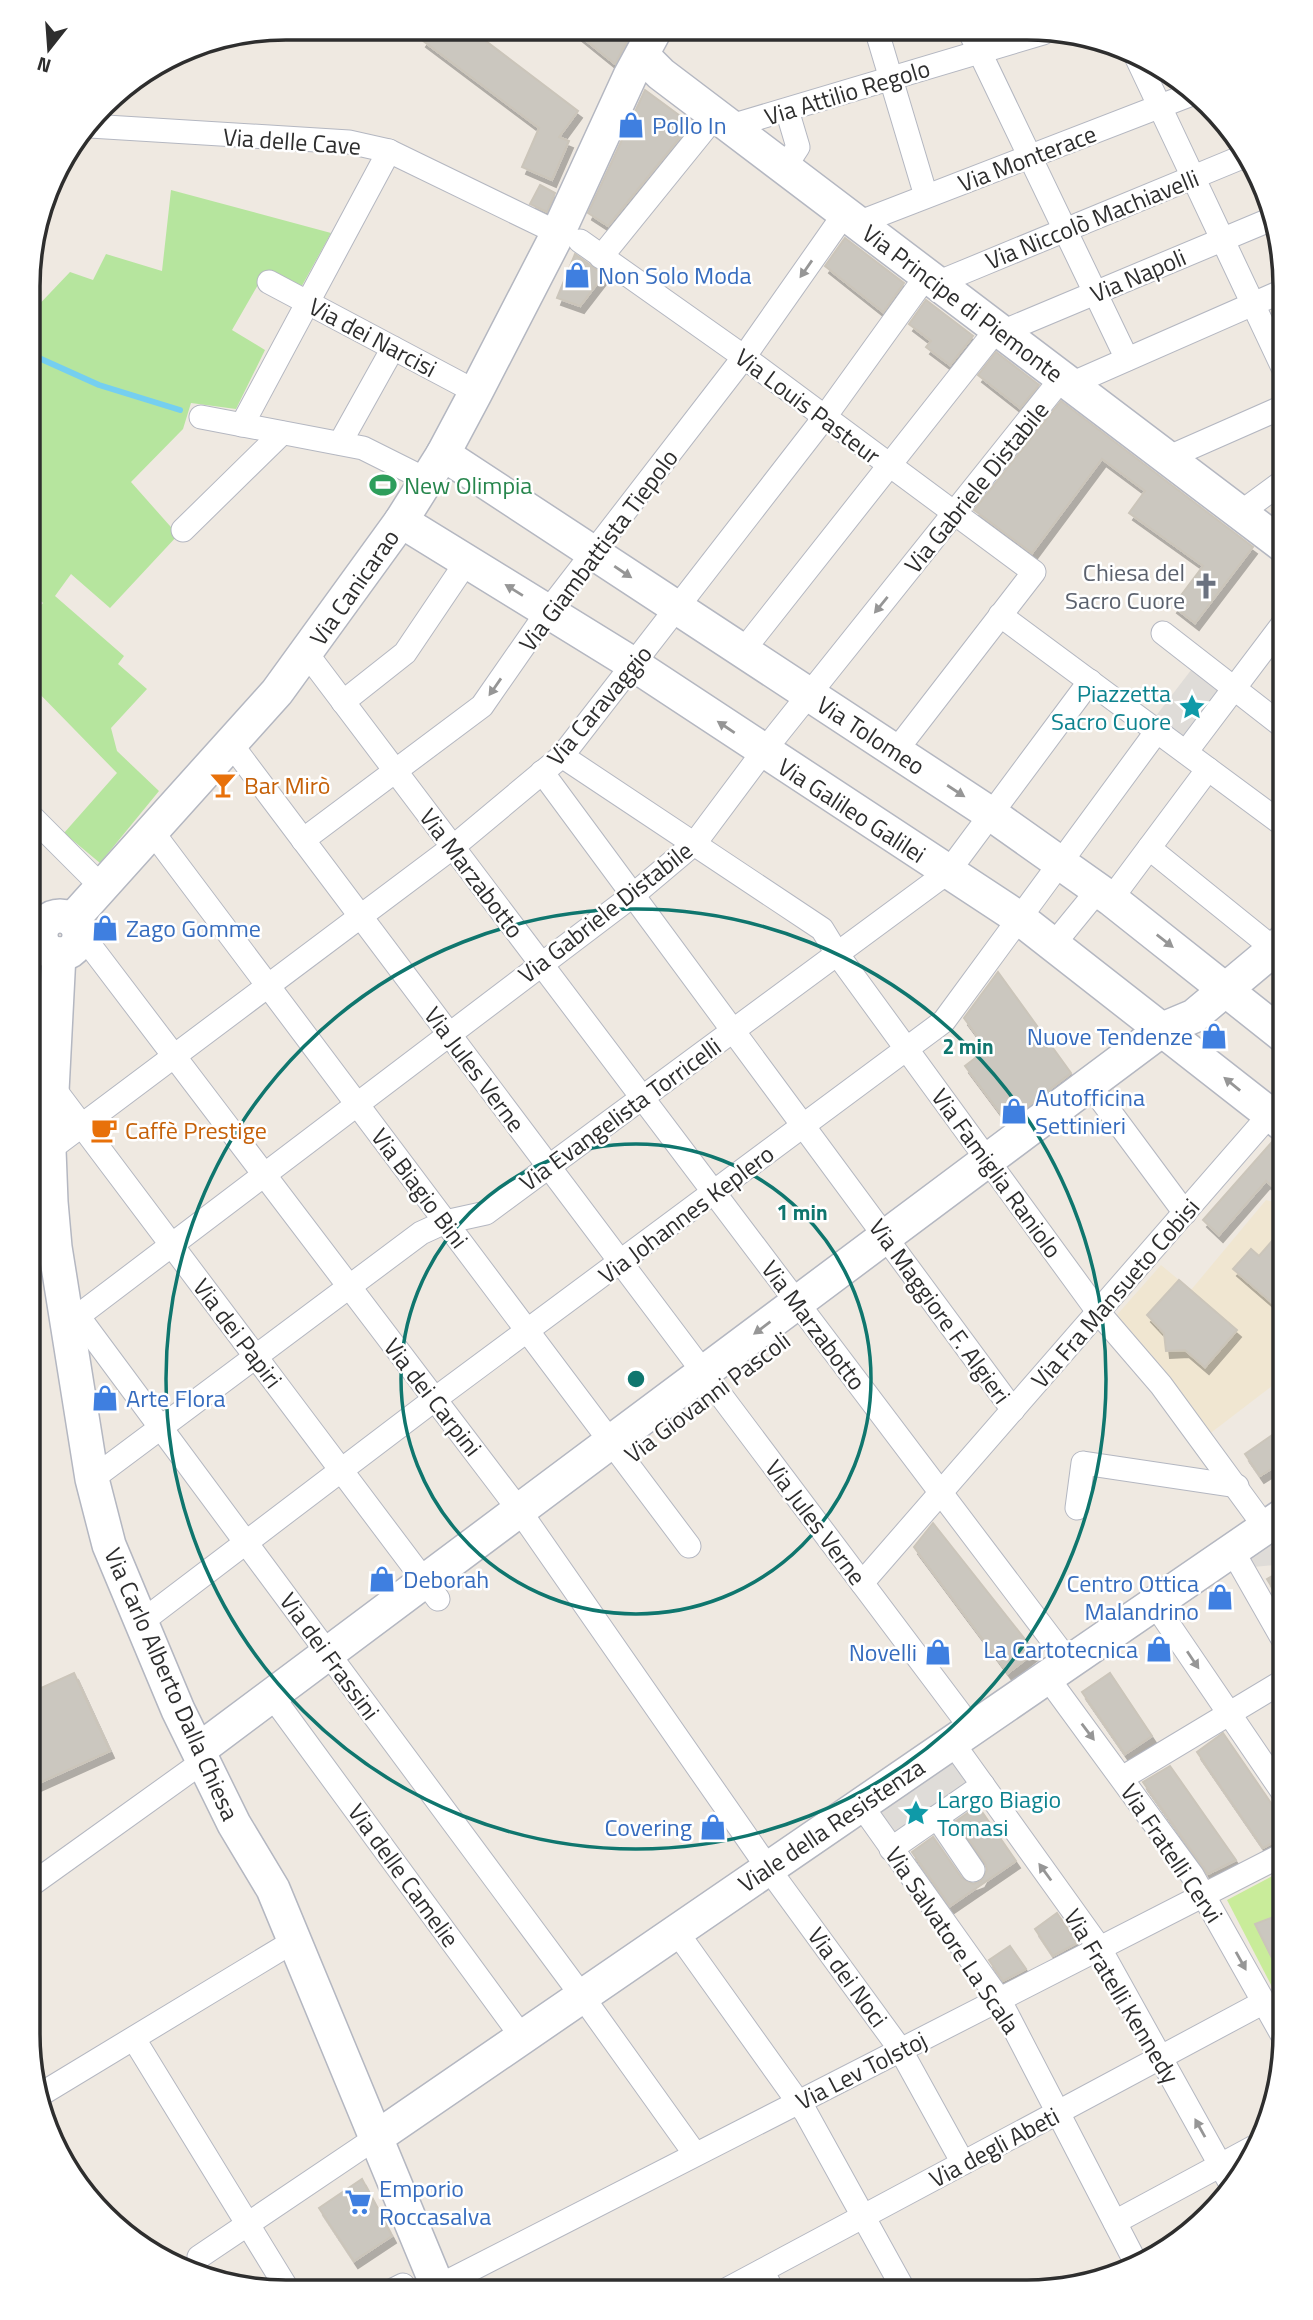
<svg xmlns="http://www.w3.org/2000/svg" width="1313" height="2320" font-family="'Titillium Web',sans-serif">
	<defs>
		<filter id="shadow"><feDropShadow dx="4" dy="7" stdDeviation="0" flood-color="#0004"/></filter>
	</defs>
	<rect width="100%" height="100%" fill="#efe9e1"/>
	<!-- education -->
	<polygon fill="#f0e6d1" points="1266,1200 1285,1205 1285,1376 1208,1435 1115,1317 1161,1265 1191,1290"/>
	<!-- green -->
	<polygon fill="#b6e59e" points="171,190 331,233 298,293 263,276 232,330 265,350 236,409 191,403 183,429 131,482 178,535 110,608 71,574 55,596 124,656 118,664 147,689 111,728 117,751 159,791 100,863 64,833 117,773 30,684 30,617 43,603 30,591 30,314 70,272 93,280 106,254 162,271"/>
	<!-- pitch -->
	<polygon fill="#c9ec9a" points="1284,1870 1284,2010 1227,1900"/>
	<!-- plaza -->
	<g fill="#dfdcd8">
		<polygon points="1198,661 1234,688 1186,752 1149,725"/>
		<polygon points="1285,1514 1285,1564 1242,1568"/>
		<polygon points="952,1742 990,1796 955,1821 994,1875 972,1891 932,1835 899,1859 861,1805"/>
	</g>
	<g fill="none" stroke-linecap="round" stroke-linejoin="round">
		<!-- stream -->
		<polyline stroke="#75cff0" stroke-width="6" points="30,354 99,385 180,410"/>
	</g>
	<!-- building -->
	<g fill="#cbc7bf" stroke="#cbc5ba" stroke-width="2" filter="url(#shadow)">
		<polygon points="430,29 470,29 578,111 559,137 569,141 552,180 522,167 539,128 422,40"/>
		<polygon points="573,30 633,30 615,64"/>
		<polygon points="645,90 691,124 608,226 588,213"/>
		<polygon points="540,185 555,193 547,212 530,204"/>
		<polygon points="845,238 904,283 883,312 825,266"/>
		<polygon points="575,254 604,275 580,306 557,298"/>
		<polygon points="926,300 973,336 950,365 926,347 931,341 909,324"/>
		<polygon points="996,352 1039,385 1020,408 978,375"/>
		<polygon points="1061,401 1253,547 1195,623 1173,606 1203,566 1129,513 1145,491 1102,459 1032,553 974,510"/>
		<polygon points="998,972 1071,1073 1007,1122 965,1066 987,1049 964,1018"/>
		<polygon points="1272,1142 1285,1153 1285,1196 1266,1181 1219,1235 1203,1220"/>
		<polygon points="1285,1226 1285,1314 1233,1269 1251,1249 1259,1256"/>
		<polygon points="1179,1280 1237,1330 1205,1367 1185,1350 1166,1351 1164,1333 1147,1315"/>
		<polygon points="1285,1426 1285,1460 1260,1476 1245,1454"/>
		<polygon points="933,1523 1035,1652 1008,1673 914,1547"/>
		<polygon points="1285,1569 1285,1608 1267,1579"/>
		<polygon points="74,1673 110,1751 28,1788 28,1694"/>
		<polygon points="1110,1673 1152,1736 1125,1754 1082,1692"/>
		<polygon points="1223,1733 1284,1822 1284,1836 1263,1848 1197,1752"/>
		<polygon points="1170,1766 1236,1860 1208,1874 1143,1782"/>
		<polygon points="978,1806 1016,1861 950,1906 912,1852 933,1837 962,1878 973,1884 981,1881 987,1870 985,1863 956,1821"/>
		<polygon points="1057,1913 1077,1943 1053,1956 1035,1929"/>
		<polygon points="1284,1913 1284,1982 1255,1924"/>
		<polygon points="1010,1946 1026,1969 1003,1981 989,1960"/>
		<polygon points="362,2179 392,2236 354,2261 319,2208"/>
	</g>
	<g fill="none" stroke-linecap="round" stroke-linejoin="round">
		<!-- street casing -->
		<g stroke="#b4b7c1" stroke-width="25">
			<g id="street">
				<polyline points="877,32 926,196"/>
				<polyline points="970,32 1127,359"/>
				<polyline points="1134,52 1285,372"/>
				<polyline points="90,126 349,142 389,151 558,233"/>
				<polyline points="731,126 1043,33"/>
				<polyline points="785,167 798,147 787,110"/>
				<polyline points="858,223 1197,92"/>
				<polyline points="580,241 744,357 1034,572 895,752"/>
				<polyline points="601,257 716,115"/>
				<polyline points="269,282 476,392"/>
				<polyline points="937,283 1247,155"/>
				<polyline points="1002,332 1274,218"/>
				<polyline points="1071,384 1285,290"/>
				<polyline points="201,417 363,448 427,480"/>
				<polyline points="242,425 389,151"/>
				<polyline points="340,443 393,348"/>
				<polyline points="1167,458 1285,406"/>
				<polyline points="1240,513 1285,480"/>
				<polyline points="183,530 282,433"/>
				<polyline points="1000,615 1285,826"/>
				<polyline points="1163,633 1285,728"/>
				<polyline points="742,652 997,329"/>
				<polyline points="307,654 1068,1661"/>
				<polyline points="343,702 405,653 467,561"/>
				<polyline points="231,744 971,1728"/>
				<polyline points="1186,752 1285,621"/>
				<polyline points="562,756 822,929 838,955 1099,1313 1161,1385 1265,1527"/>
				<polyline points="542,772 1013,1410"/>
				<polyline points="29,814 100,885"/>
				<polyline points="151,830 689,1546"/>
				<polyline points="303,840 482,706 548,611 744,357 845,213"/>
				<polyline points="1149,848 1274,949"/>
				<polyline points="1111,899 1208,769"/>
				<polyline points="29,930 41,932"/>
				<polyline points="78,941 92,948 519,1510 768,1868 900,2049 963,2163"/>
				<polyline points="1053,945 1098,890"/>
				<polyline points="52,1086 438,1599"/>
				<polyline points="1102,1101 1185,1213"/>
				<polyline points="49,1150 453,847 562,756 824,418 927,275"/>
				<polyline points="78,1316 582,1996 695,2154"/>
				<polyline points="68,1317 78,1316 632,896 695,843 763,752 1062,378"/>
				<polyline points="92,1479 421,1233 445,1222 486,1213 948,872 1090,681"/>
				<polyline points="1077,1508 1083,1463 1237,1486"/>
				<polyline points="1232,1550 1285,1643"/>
				<polyline points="862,1583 1285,1097"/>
				<polyline points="1154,1603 1284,1794"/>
				<polyline points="140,1623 435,1399 944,1021 1157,731"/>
				<polyline points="1047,1677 1192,1875 1284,2038"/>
				<polyline points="272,1696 522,2037"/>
				<polyline points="952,1742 1099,1947 1233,2188"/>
				<polyline points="1122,1778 1285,1680"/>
				<polyline points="861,1805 999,1999 1137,2265"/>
				<polyline points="937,1817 973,1870"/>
				<polyline points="891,1849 983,1785"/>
				<polyline points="28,1887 205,1760"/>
				<polyline points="676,1931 806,2113 905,2292"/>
				<polyline points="134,2039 288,2290"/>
				<polyline points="38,2096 294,1941"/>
				<polyline points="1115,2222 1258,2145"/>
				<polyline points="199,2257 377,2137"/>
				<polyline points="762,2271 773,2291"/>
				<polyline points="437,2287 1284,1854"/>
				<polyline points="393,2290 403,2285"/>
				<polyline points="724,2291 1264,2002"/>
			</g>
		</g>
		<!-- secondary casing -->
		<g stroke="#b4b7c1" stroke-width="36">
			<g id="secondary">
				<polyline points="643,56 661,74 1285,547"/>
				<polyline points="443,454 991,814 1111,899 1285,1037"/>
				<polyline points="401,521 633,664 1019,918 1285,1126"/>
				<circle cx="60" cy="935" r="19"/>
				<polyline points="72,920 277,692 401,521 443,454 476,392 558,233 630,76 655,30"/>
				<polyline points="59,954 49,1150 51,1202 55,1247 92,1479 109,1545 178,1710 234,1824 273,1889 439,2290"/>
				<polyline points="200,1749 1163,1029 1194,1016 1285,940"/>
				<polyline points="377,2137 1285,1514"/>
			</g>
		</g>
		<!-- street -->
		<use href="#street" stroke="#fff" stroke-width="23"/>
		<!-- secondary -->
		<use href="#secondary" stroke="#fff" stroke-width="33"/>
	</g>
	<!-- one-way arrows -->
	<defs><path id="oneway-solid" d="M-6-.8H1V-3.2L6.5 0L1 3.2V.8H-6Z" transform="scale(1.75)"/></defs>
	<g fill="#969696">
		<use href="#oneway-solid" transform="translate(806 269) rotate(125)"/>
		<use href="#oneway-solid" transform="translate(623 572) rotate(34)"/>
		<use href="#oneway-solid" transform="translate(514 590) rotate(-148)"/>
		<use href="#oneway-solid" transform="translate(881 605) rotate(129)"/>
		<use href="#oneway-solid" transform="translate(495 687) rotate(125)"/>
		<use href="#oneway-solid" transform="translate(726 727) rotate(-146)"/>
		<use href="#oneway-solid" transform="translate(956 791) rotate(33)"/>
		<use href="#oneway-solid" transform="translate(1165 941) rotate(38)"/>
		<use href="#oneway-solid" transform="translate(1232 1084) rotate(-141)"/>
		<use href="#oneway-solid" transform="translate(762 1328) rotate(143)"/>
		<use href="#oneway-solid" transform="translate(1193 1660) rotate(56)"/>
		<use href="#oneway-solid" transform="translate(1088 1732) rotate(53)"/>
		<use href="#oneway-solid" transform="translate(1045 1872) rotate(-126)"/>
		<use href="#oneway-solid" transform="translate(1241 1961) rotate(61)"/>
		<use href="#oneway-solid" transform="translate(1200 2128) rotate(-119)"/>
	</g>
	<!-- distance rings -->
	<g fill="none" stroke="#0f766e" stroke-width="3.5">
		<circle cx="636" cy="1379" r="235"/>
		<circle cx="636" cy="1379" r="470"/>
	</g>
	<!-- icons -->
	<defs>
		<g id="shop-bare" transform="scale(2.1)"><path d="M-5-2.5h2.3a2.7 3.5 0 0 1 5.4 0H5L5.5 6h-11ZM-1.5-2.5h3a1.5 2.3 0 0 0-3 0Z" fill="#3f7fe0" stroke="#fff" stroke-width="2.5" paint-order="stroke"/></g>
		<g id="stadium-bare" transform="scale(2.1)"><path d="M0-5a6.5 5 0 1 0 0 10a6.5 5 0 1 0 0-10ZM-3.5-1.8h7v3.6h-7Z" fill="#2e9e5b" stroke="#fff" stroke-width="2.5" paint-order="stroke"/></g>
		<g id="church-bare" transform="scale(2.1)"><path d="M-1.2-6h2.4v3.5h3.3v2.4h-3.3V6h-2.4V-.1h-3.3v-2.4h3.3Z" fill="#6b7280" stroke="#fff" stroke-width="2.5" paint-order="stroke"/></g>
		<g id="sight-bare" transform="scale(2.1)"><path d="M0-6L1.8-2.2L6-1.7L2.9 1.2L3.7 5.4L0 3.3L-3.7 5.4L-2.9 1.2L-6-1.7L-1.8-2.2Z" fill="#0f9aa8" stroke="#fff" stroke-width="2.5" paint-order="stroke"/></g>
		<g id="bar-bare" transform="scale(2.1)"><path d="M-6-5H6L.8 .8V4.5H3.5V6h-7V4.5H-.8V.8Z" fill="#e8710a" stroke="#fff" stroke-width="2.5" paint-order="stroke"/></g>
		<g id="cafe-bare" transform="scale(2.1)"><path d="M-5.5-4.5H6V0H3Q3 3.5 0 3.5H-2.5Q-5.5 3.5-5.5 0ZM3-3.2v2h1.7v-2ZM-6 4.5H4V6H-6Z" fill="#e8710a" stroke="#fff" stroke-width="2.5" paint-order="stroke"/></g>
		<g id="supermarket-bare" transform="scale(2.1)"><path d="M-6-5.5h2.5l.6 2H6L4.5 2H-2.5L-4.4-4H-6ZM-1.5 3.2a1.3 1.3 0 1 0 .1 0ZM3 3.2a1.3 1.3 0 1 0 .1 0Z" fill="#3f7fe0" stroke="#fff" stroke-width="2.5" paint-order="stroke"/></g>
	</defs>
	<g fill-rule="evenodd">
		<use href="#shop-bare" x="631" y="125"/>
		<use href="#shop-bare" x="577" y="275"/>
		<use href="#stadium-bare" x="383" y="485"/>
		<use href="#church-bare" x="1206" y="586"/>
		<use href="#sight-bare" x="1192" y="707"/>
		<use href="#bar-bare" x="223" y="785"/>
		<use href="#shop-bare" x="105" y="928"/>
		<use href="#shop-bare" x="1214" y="1036"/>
		<use href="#shop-bare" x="1014" y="1111"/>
		<use href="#cafe-bare" x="104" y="1130"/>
		<use href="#shop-bare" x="105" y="1398"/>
		<use href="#shop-bare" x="382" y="1579"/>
		<use href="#shop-bare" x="1220" y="1597"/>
		<use href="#shop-bare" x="1159" y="1649"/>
		<use href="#shop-bare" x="938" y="1652"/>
		<use href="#sight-bare" x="916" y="1813"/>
		<use href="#shop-bare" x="713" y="1827"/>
		<use href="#supermarket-bare" x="358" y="2202"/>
	</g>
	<g text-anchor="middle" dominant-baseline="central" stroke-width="5" stroke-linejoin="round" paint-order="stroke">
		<!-- street labels -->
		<g font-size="24" fill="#2e2e2e" stroke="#fff">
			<text transform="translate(847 92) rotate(-17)">Via Attilio Regolo</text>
			<text transform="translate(292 141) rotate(4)">Via delle Cave</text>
			<text transform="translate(1027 158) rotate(-21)">Via Monterace</text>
			<text transform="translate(1092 219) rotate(-22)">Via Niccolò Machiavelli</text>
			<text transform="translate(1138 275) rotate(-23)">Via Napoli</text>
			<text transform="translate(963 303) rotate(37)">Via Principe di Piemonte</text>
			<text transform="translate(373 337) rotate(28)">Via dei Narcisi</text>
			<text transform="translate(808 406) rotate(37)">Via Louis Pasteur</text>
			<text transform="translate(976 487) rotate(-51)">Via Gabriele Distabile</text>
			<text transform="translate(598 550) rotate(-53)">Via Giambattista Tiepolo</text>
			<text transform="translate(354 587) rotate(-55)">Via Canicarao</text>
			<text transform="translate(599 705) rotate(-50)">Via Caravaggio</text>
			<text transform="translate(871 735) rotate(33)">Via Tolomeo</text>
			<text transform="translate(852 810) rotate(33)">Via Galileo Galilei</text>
			<text transform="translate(472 873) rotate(53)">Via Marzabotto</text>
			<text transform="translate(605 912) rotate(-38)">Via Gabriele Distabile</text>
			<text transform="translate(475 1069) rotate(53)">Via Jules Verne</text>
			<text transform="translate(620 1114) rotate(-36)">Via Evangelista Torricelli</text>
			<text transform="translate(997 1173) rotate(54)">Via Famiglia Raniolo</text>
			<text transform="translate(420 1188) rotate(53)">Via Biagio Bini</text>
			<text transform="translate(686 1214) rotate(-37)">Via Johannes Keplero</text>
			<text transform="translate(1115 1293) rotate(-49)">Via Fra Mansueto Cobisi</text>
			<text transform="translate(940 1311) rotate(54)">Via Maggiore F. Algieri</text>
			<text transform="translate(814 1325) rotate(53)">Via Marzabotto</text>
			<text transform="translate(238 1333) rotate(53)">Via dei Papiri</text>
			<text transform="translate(433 1397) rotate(52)">Via dei Carpini</text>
			<text transform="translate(707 1397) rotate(-37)">Via Giovanni Pascoli</text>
			<text transform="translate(816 1522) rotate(53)">Via Jules Verne</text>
			<text transform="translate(330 1656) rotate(54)">Via dei Frassini</text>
			<text transform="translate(172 1684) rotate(66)">Via Carlo Alberto Dalla Chiesa</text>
			<text transform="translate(831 1825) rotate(-34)">Viale della Resistenza</text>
			<text transform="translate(1172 1853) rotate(56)">Via Fratelli Cervi</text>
			<text transform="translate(404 1875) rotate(54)">Via delle Camelie</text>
			<text transform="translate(953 1940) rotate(56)">Via Salvatore La Scala</text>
			<text transform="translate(848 1977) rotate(54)">Via dei Noci</text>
			<text transform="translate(1122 1996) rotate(59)">Via Fratelli Kennedy</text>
			<text transform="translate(861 2070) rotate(-27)">Via Lev Tolstoj</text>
			<text transform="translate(994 2147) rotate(-28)">Via degli Abeti</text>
		</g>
		<!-- shop labels -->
		<g font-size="24" fill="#366cbe" stroke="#fff" text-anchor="start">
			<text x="652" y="125">Pollo In</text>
			<text x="598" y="275">Non Solo Moda</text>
			<text x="126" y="928">Zago Gomme</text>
			<text x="1193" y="1036" text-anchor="end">Nuove Tendenze</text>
			<text x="1035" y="1097">Autofficina<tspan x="1035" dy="28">Settinieri</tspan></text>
			<text x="126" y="1398">Arte Flora</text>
			<text x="403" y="1579">Deborah</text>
			<text x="1199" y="1583" text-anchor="end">Centro Ottica<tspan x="1199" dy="28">Malandrino</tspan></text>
			<text x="1138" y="1649" text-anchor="end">La Cartotecnica</text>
			<text x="917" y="1652" text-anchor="end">Novelli</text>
			<text x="692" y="1827" text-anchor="end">Covering</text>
			<text x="379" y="2188">Emporio<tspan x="379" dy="28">Roccasalva</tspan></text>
		</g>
		<!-- leisure labels -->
		<g font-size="24" fill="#27864d" stroke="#fff" text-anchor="start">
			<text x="404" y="485">New Olimpia</text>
		</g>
		<!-- worship labels -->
		<g font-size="24" fill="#5b616d" stroke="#fff" text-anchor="end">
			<text x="1185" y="572">Chiesa del<tspan x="1185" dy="28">Sacro Cuore</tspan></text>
		</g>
		<!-- culture labels -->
		<g font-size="24" fill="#0d838f" stroke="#fff" text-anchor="end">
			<text x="1171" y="693">Piazzetta<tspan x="1171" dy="28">Sacro Cuore</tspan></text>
			<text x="937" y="1799" text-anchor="start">Largo Biagio<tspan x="937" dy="28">Tomasi</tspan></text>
		</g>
		<!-- food labels -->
		<g font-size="24" fill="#c56008" stroke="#fff" text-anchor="start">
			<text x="244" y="785">Bar Mirò</text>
			<text x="125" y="1130">Caffè Prestige</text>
		</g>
	</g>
	<!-- crop -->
	<path d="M0 0H1313V2320H0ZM286 40H1027A246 246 0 0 1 1273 286V2034A246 246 0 0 1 1027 2280H286A246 246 0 0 1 40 2034V286A246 246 0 0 1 286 40Z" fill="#fff" fill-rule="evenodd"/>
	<path fill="none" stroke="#2e2e2e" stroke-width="3.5" d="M286 40H1027A246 246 0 0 1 1273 286V2034A246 246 0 0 1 1027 2280H286A246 246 0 0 1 40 2034V286A246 246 0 0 1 286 40Z"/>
	<circle cx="636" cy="1379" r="10" fill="#0f766e" stroke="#fff" stroke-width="3.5"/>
	<g font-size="21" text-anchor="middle" font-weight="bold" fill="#0f766e" stroke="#fff" stroke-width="5" stroke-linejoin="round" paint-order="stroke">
		<text x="968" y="1054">2 min</text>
		<text x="802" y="1220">1 min</text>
	</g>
	<!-- north arrow -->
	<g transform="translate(49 49) rotate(197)" stroke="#ffffff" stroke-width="5" paint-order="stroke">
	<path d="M0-5L12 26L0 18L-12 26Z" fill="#2e2e2e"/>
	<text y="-10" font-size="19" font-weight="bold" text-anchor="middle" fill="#2e2e2e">N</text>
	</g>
</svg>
